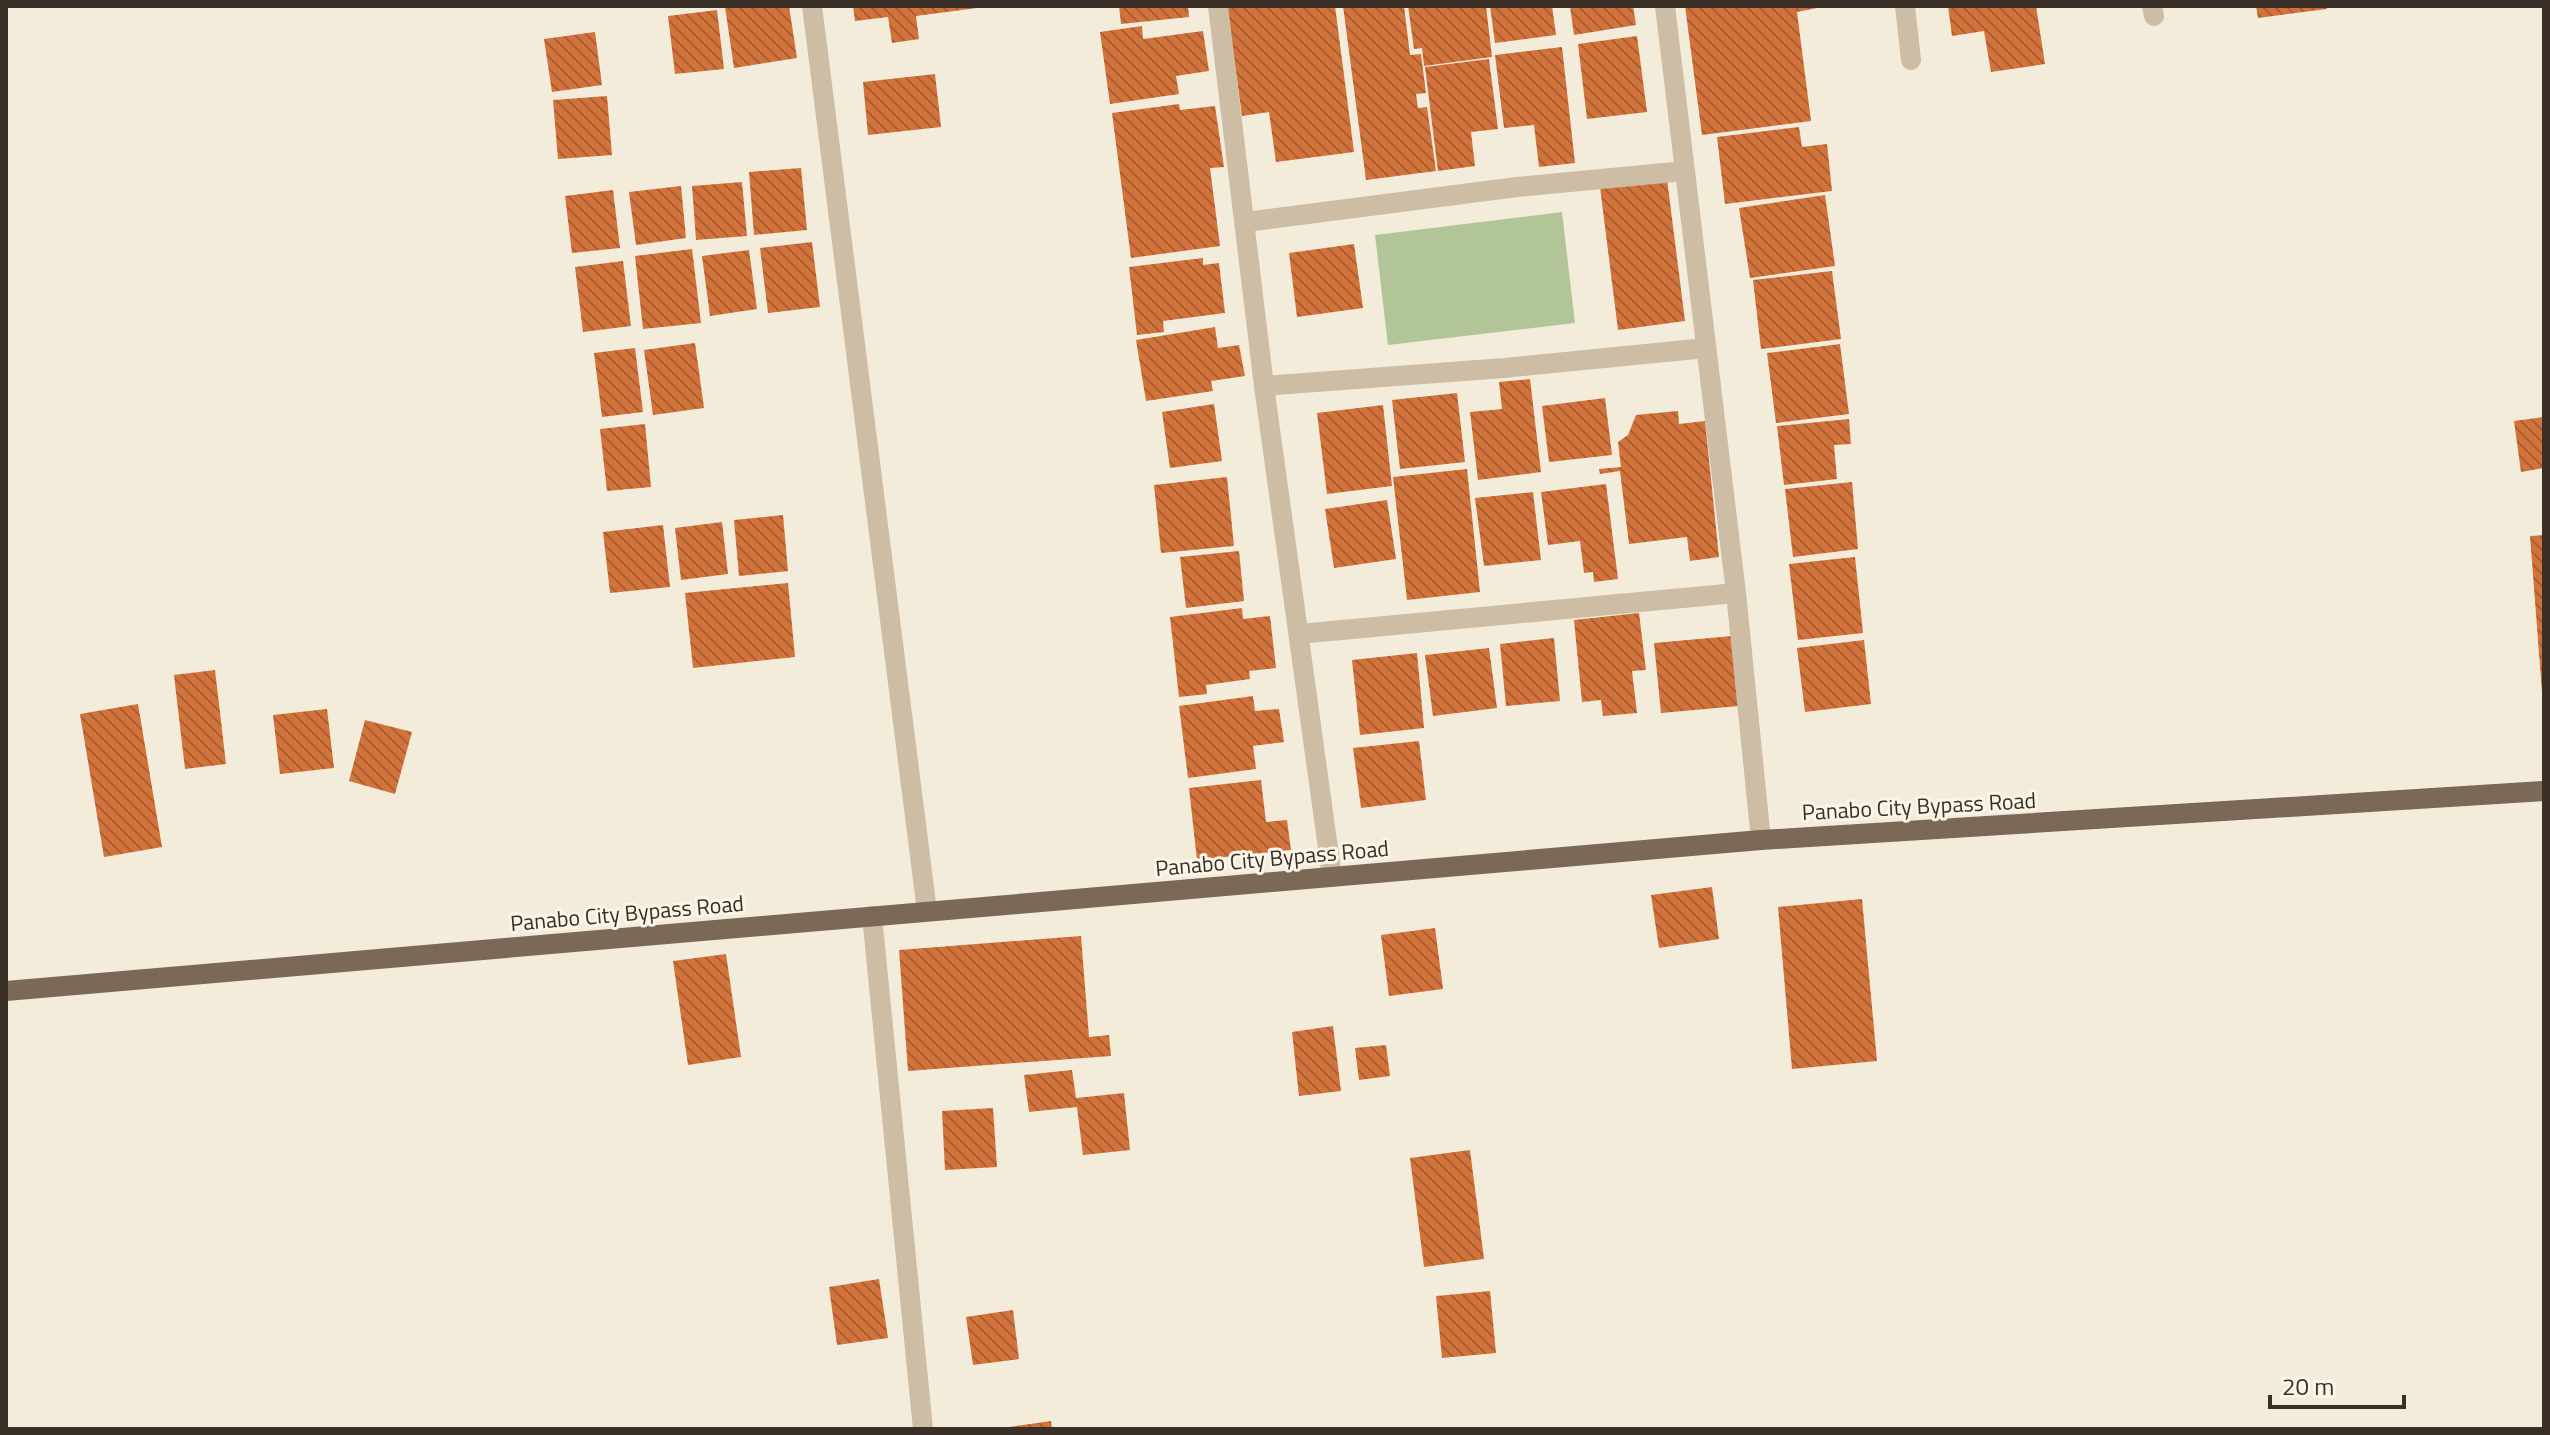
<svg xmlns="http://www.w3.org/2000/svg" width="2550" height="1435" font-family="'Titillium Web',sans-serif">
	<defs>
		<pattern id="building-back-hatch" width="6" height="6" patternUnits="userSpaceOnUse" patternTransform="scale(2)"><rect width="6" height="6" fill="#d2733c"/><path d="M-1 5l2 2M0 0l6 6M5-1l2 2" fill="none" stroke="#ab5f32"/></pattern>
	</defs>
	<rect width="100%" height="100%" fill="#f4ecdb"/>
	<!-- pitch -->
	<polygon fill="#b1c599" points="1562,212 1575,323 1388,345 1375,235"/>
	<!-- building -->
	<g fill="url(#building-back-hatch)">
		<polygon points="789,6 797,58 734,68 725,7"/>
		<polygon points="853,6 977,6 977,8 916,16 919,39 892,43 888,17 855,21"/>
		<polygon points="1119,6 1188,6 1189,17 1121,24"/>
		<polygon points="1227,6 1335,6 1354,152 1276,162 1269,112 1242,116"/>
		<polygon points="1343,6 1404,6 1410,55 1421,54 1426,93 1416,94 1418,108 1427,107 1436,171 1366,180"/>
		<polygon points="1408,6 1486,6 1492,57 1424,66 1422,48 1414,49"/>
		<polygon points="1490,6 1552,6 1556,35 1495,43"/>
		<polygon points="1570,6 1633,6 1636,25 1574,35"/>
		<polygon points="1685,6 1827,6 1797,12 1811,121 1702,135"/>
		<polygon points="1948,6 2036,6 2045,64 1991,72 1984,31 1952,36"/>
		<polygon points="2256,6 2326,6 2327,9 2258,18"/>
		<polygon points="717,10 724,69 675,74 668,16"/>
		<polygon points="1142,26 1143,39 1203,31 1209,71 1176,76 1179,94 1110,104 1100,32"/>
		<polygon points="595,32 602,85 552,92 544,39"/>
		<polygon points="1637,36 1647,112 1587,119 1578,44"/>
		<polygon points="1562,47 1575,163 1539,167 1534,125 1504,128 1495,55"/>
		<polygon points="1489,59 1498,129 1471,132 1475,166 1438,171 1425,67"/>
		<polygon points="935,74 941,127 868,135 863,82"/>
		<polygon points="607,96 612,155 558,159 553,100"/>
		<polygon points="1179,104 1180,110 1215,106 1224,167 1210,168 1220,246 1131,258 1112,113"/>
		<polygon points="1799,127 1802,147 1827,144 1832,191 1725,204 1717,137"/>
		<polygon points="801,168 807,230 754,235 749,172"/>
		<polygon points="1667,179 1685,321 1618,330 1600,187"/>
		<polygon points="742,182 747,236 696,240 692,186"/>
		<polygon points="681,186 686,238 636,245 629,192"/>
		<polygon points="613,190 620,248 572,253 565,196"/>
		<polygon points="1825,195 1835,266 1750,278 1739,208"/>
		<polygon points="812,242 820,307 768,313 760,248"/>
		<polygon points="1354,244 1363,308 1297,317 1289,253"/>
		<polygon points="692,249 701,323 643,329 635,256"/>
		<polygon points="749,250 757,309 710,316 702,256"/>
		<polygon points="1203,258 1203,265 1219,263 1225,313 1163,321 1164,332 1137,335 1129,267"/>
		<polygon points="623,261 631,326 583,332 575,267"/>
		<polygon points="1832,271 1841,339 1761,349 1753,280"/>
		<polygon points="1215,327 1218,348 1239,345 1245,376 1211,381 1213,391 1146,401 1136,340"/>
		<polygon points="695,343 704,408 653,415 644,350"/>
		<polygon points="1840,344 1849,414 1776,423 1767,353"/>
		<polygon points="635,348 643,412 602,417 594,353"/>
		<polygon points="1530,379 1541,472 1478,480 1470,412 1502,409 1499,382"/>
		<polygon points="1457,393 1465,462 1400,469 1392,400"/>
		<polygon points="1605,398 1612,455 1549,462 1542,406"/>
		<polygon points="1214,404 1222,461 1170,468 1162,412"/>
		<polygon points="1383,405 1392,486 1327,494 1317,413"/>
		<polygon points="1678,411 1679,424 1705,421 1719,557 1690,561 1687,537 1629,544 1620,471 1600,474 1599,469 1621,467 1618,442 1628,435 1636,415"/>
		<polygon points="2544,417 2544,468 2521,472 2514,421"/>
		<polygon points="1849,419 1851,444 1834,445 1837,479 1784,485 1777,426"/>
		<polygon points="645,424 651,487 607,491 600,429"/>
		<polygon points="1467,469 1480,592 1407,600 1393,477"/>
		<polygon points="1227,477 1234,546 1161,553 1154,485"/>
		<polygon points="1852,482 1858,549 1793,557 1785,489"/>
		<polygon points="1606,484 1618,579 1594,582 1593,572 1584,573 1580,541 1548,545 1541,492"/>
		<polygon points="1533,492 1541,560 1484,566 1475,498"/>
		<polygon points="1387,500 1396,559 1334,568 1325,509"/>
		<polygon points="783,515 788,571 739,576 734,520"/>
		<polygon points="722,522 728,574 681,580 675,528"/>
		<polygon points="663,525 670,587 610,593 603,532"/>
		<polygon points="2544,535 2544,692 2542,692 2530,536"/>
		<polygon points="1239,551 1244,601 1186,608 1180,557"/>
		<polygon points="1855,557 1863,633 1798,640 1789,564"/>
		<polygon points="788,583 795,657 693,668 685,593"/>
		<polygon points="1242,608 1243,619 1270,616 1276,668 1249,671 1250,679 1206,685 1207,694 1179,697 1170,617"/>
		<polygon points="1639,613 1646,670 1632,671 1637,713 1603,716 1601,700 1582,702 1574,620"/>
		<polygon points="1732,636 1739,706 1661,713 1654,643"/>
		<polygon points="1554,638 1560,701 1506,706 1500,644"/>
		<polygon points="1864,640 1871,704 1805,712 1797,648"/>
		<polygon points="1489,648 1497,708 1433,716 1425,655"/>
		<polygon points="1417,653 1424,728 1360,735 1352,660"/>
		<polygon points="215,670 226,764 185,769 174,675"/>
		<polygon points="1253,696 1255,711 1279,709 1284,742 1253,746 1256,769 1188,778 1179,706"/>
		<polygon points="138,704 162,847 104,857 80,714"/>
		<polygon points="327,709 334,768 280,774 273,715"/>
		<polygon points="365,720 412,732 395,794 349,781"/>
		<polygon points="1419,741 1426,800 1361,808 1353,748"/>
		<polygon points="1261,780 1266,822 1287,820 1291,850 1197,860 1189,788"/>
		<polygon points="1712,887 1719,939 1659,948 1651,895"/>
		<polygon points="1862,899 1877,1061 1792,1069 1778,907"/>
		<polygon points="1435,928 1443,989 1389,996 1381,935"/>
		<polygon points="1081,936 1089,1037 1109,1035 1111,1056 908,1071 899,950"/>
		<polygon points="726,954 741,1057 688,1065 673,961"/>
		<polygon points="1333,1026 1341,1091 1299,1096 1292,1032"/>
		<polygon points="1386,1045 1390,1076 1359,1080 1355,1048"/>
		<polygon points="1072,1070 1076,1098 1124,1093 1130,1150 1083,1155 1077,1107 1029,1112 1024,1075"/>
		<polygon points="993,1108 997,1167 945,1170 942,1111"/>
		<polygon points="1470,1150 1484,1259 1424,1267 1410,1158"/>
		<polygon points="879,1279 888,1338 837,1345 829,1287"/>
		<polygon points="1490,1291 1496,1353 1442,1358 1436,1296"/>
		<polygon points="1013,1310 1019,1359 973,1365 966,1317"/>
		<polygon points="1051,1421 1052,1429 1009,1429 1009,1427"/>
	</g>
	<g fill="none" stroke-linecap="round" stroke-linejoin="round">
		<!-- minor -->
		<g stroke="#cebda5" stroke-width="20">
			<polyline points="812,6 927,911"/>
			<polyline points="1218,6 1264,386 1332,877"/>
			<polyline points="1665,6 1736,593 1761,840"/>
			<polyline points="1905,6 1911,60"/>
			<polyline points="2152,6 2154,16"/>
			<polyline points="1246,222 1517,187 1685,171"/>
			<polyline points="1264,386 1504,368 1706,348"/>
			<polyline points="1299,634 1736,593"/>
			<polyline points="872,916 923,1429"/>
		</g>
		<!-- major -->
		<polyline stroke="#7c6857" stroke-width="20" points="6,991 1761,840 2544,791"/>
	</g>
	<g text-anchor="middle" dominant-baseline="central" stroke-width="6" stroke-linejoin="round" paint-order="stroke">
		<!-- street labels -->
		<g font-size="22" fill="#392f27" stroke="#fbf5e8">
			<text transform="translate(1919 806) rotate(-3)">Panabo City Bypass Road</text>
			<text transform="translate(1272 858) rotate(-5)">Panabo City Bypass Road</text>
			<text transform="translate(627 913) rotate(-5)">Panabo City Bypass Road</text>
		</g>
	</g>
	<!-- border -->
	<rect width="2550" height="1435" fill="none" stroke="#392f27" stroke-width="16"/>
	<!-- scale -->
	<path d="M2270 1395v12h134v-12" fill="none" stroke="#392f27" stroke-width="4"/>
	<text x="2282" y="1395" font-size="24" fill="#392f27" stroke="#fbf5e8" stroke-width="6" paint-order="stroke">20 m</text>
</svg>
